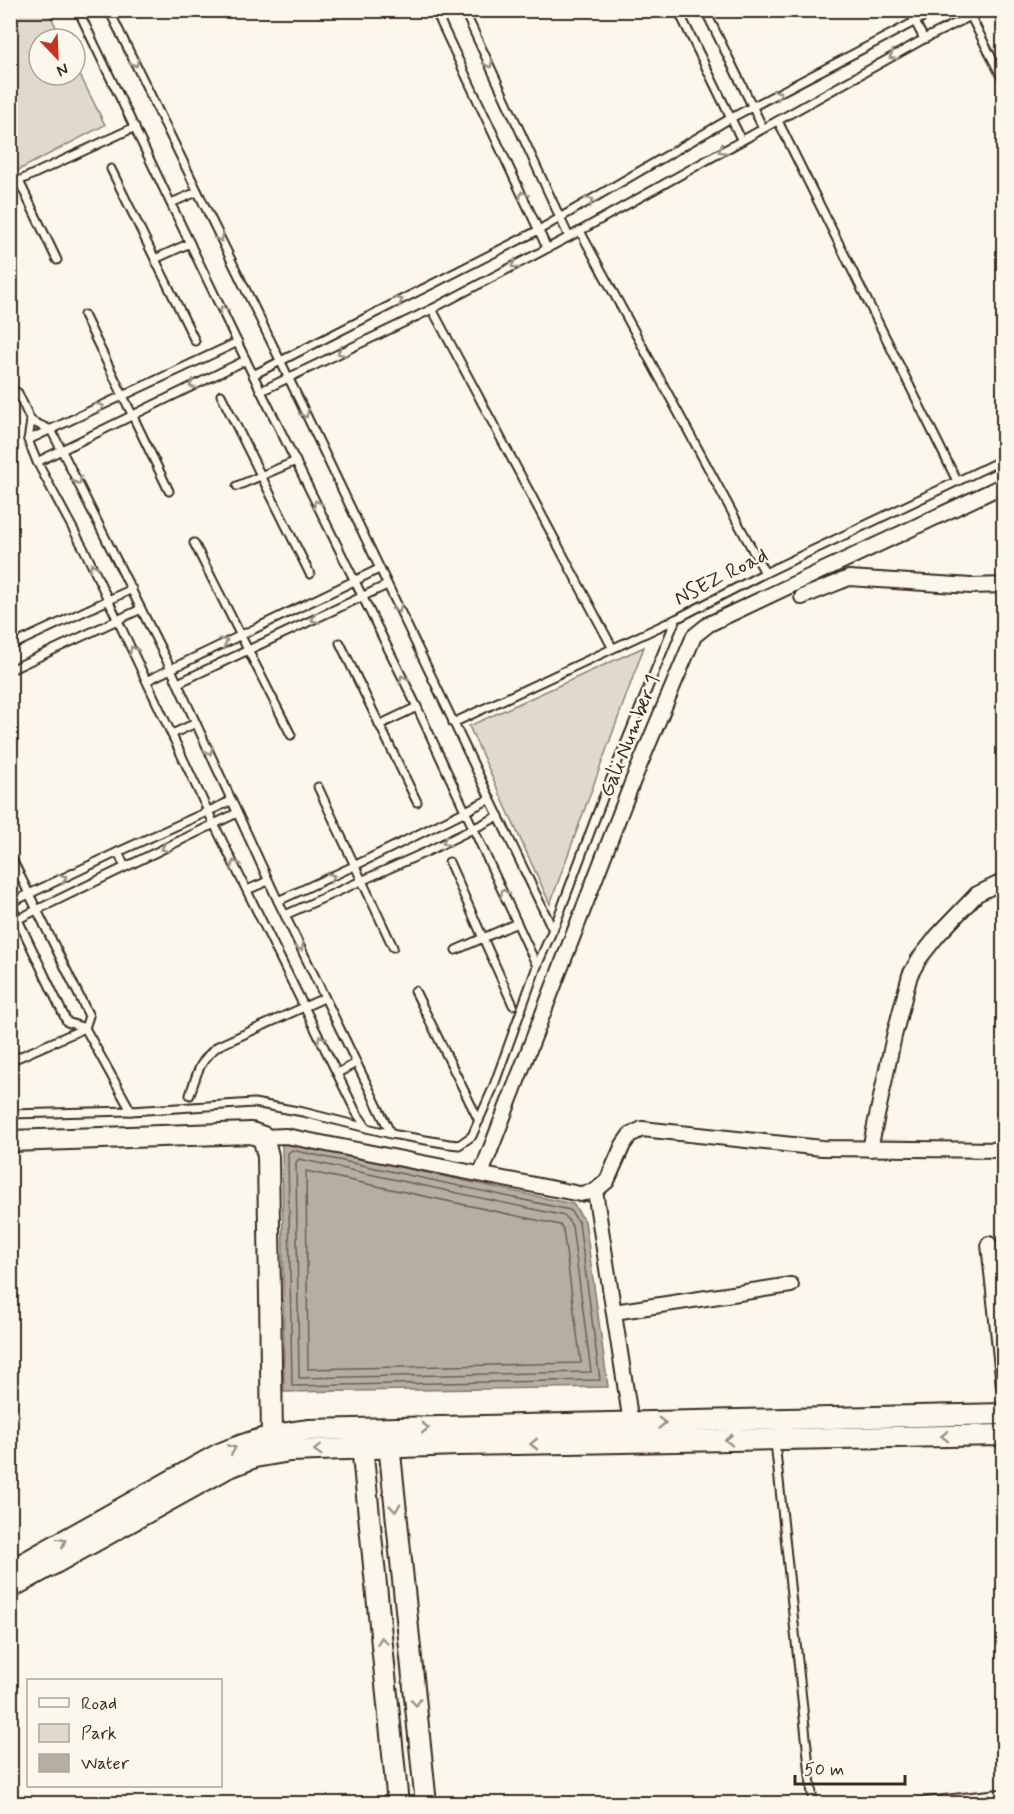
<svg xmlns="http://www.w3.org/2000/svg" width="1014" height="1814" font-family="Mynerve,sans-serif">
	<rect width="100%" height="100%" fill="#fbf7ec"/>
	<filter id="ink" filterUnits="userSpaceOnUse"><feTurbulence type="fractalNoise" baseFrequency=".0167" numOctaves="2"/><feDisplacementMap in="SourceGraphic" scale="12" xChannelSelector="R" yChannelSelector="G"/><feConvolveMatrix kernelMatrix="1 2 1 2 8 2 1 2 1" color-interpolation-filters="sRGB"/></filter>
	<g filter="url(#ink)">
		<!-- green -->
		<g fill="#dfd9ce" stroke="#8d8276" stroke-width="1.5">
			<polygon points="11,10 48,11 62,39 39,39 39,75 75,75 75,65 105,125 11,174"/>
			<polygon points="644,647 550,904 469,726"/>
		</g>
		<!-- water -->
		<polygon fill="#b6aea2" stroke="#85796d" stroke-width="1.5" points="282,1142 573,1204 585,1221 608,1387 284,1392"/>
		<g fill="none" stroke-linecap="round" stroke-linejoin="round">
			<!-- shore -->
			<g stroke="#6c5f53" stroke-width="1.5">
				<polygon points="292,1150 570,1210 579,1223 600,1380 292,1386 288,1153"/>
				<polygon points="299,1159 565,1216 572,1226 591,1372 299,1378 296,1162"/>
				<polygon points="306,1171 560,1225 563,1229 581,1363 308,1369"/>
			</g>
			<!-- lane casing -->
			<g stroke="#3b2a1e" stroke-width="11">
				<g id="lane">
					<polyline points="78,10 253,375 417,707 537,966"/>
					<polyline points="109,10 280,360 553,930"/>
					<polyline points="435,10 547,248"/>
					<polyline points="464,10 569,237"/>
					<polyline points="678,10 741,139"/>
					<polyline points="705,10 763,128"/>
					<polyline points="909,10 924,39"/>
					<polyline points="971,17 1004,82"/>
					<polyline points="778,121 957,481"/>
					<polyline points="111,169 195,341"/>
					<polyline points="19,181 57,260"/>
					<polyline points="10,185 135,127"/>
					<polyline points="171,203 197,192"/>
					<polyline points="580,231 765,573"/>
					<polyline points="155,259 190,243"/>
					<polyline points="432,309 612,647"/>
					<polyline points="84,315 169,491"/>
					<polyline points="253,375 539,230 731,118 937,10"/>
					<polyline points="10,388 18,393 31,421 28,440 37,462 86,553 214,824 356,1112 367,1128"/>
					<polyline points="261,391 432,309 569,237 924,39 983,10"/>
					<polyline points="221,395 310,574"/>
					<polyline points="31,421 51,430 61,449 171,669 278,901 391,1134"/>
					<polyline points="28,440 238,342"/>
					<polyline points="37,462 246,360"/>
					<polyline points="237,486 296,461"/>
					<polyline points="194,543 291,735"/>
					<polyline points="340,643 417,802"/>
					<polyline points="10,646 132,589"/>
					<polyline points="10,670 141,609"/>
					<polyline points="148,680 379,569"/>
					<polyline points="178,683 387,585"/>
					<polyline points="453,723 676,619 765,573 1004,459"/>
					<polyline points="379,725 417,707"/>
					<polyline points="172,734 196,723"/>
					<polyline points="318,787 393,947"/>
					<polyline points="118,852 125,867"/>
					<polyline points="10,855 89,1016 85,1028 10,1061"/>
					<polyline points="449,862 513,1005"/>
					<polyline points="247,890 268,881"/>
					<polyline points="278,901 354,866 490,799"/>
					<polyline points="285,915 426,852 499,816"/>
					<polyline points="18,919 237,813"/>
					<polyline points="456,950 517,923"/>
					<polyline points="415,991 479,1121"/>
					<polyline points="338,1073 356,1063"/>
					<path d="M190,1095C197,1073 199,1061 218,1046L324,998"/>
					<polyline points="131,1111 85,1028 67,1022 10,903 118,852 231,801"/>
					<polyline points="10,1114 131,1111 254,1103 303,1112 391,1134 449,1144 459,1145 472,1136 493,1088 537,966 557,920 603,798 676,619"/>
					<polyline points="775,1442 813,1804"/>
					<polyline points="903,1804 1004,1793"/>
				</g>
			</g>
			<!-- street casing -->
			<g stroke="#3b2a1e" stroke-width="18">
				<g id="street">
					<polyline points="802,597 849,578 971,586 1004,585"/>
					<polyline points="263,1137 286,1136 580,1194 595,1191 607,1181 623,1145 630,1135 642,1129 822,1148 1004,1150"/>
					<polyline points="870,1149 894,1036 910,975 919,959 938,935 977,894 1004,881"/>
					<polyline points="481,1174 632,783 694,636 709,624 1004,485"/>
					<polyline points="595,1191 631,1423"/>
					<polyline points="989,1244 1004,1386"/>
					<polyline points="614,1312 791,1285"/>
				</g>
			</g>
			<!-- secondary casing -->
			<g stroke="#3b2a1e" stroke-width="24">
				<g id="secondary">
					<polyline points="10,1141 251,1133 263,1137 268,1156 272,1436"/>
					<polyline points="388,1434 426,1804"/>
					<polyline points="361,1436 398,1804"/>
					<path d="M10,1571L219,1454C251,1441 275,1434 309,1430L1004,1414"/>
					<polyline points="10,1588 227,1468 255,1457 290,1451 458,1445 1004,1435"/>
				</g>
			</g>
			<!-- lane -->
			<use href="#lane" stroke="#fbf7ec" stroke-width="7"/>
			<!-- street -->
			<use href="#street" stroke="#fbf7ec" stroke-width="14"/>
			<!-- secondary -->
			<use href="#secondary" stroke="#fbf7ec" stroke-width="20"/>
		</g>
		<!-- one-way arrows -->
		<defs><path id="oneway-chevron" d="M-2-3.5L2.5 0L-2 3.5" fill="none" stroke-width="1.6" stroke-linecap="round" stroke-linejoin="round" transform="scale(1.5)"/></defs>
		<g stroke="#9b9085">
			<use href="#oneway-chevron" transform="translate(893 56) rotate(151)"/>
			<use href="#oneway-chevron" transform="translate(135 63) rotate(64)"/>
			<use href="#oneway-chevron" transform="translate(489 64) rotate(65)"/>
			<use href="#oneway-chevron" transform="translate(778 94) rotate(-28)"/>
			<use href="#oneway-chevron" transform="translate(722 150) rotate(150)"/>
			<use href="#oneway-chevron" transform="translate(523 195) rotate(-115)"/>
			<use href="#oneway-chevron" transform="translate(590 201) rotate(-30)"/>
			<use href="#oneway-chevron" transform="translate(220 238) rotate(64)"/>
			<use href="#oneway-chevron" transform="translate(515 265) rotate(152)"/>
			<use href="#oneway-chevron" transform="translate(399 301) rotate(-27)"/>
			<use href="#oneway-chevron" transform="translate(223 310) rotate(-116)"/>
			<use href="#oneway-chevron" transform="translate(341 352) rotate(155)"/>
			<use href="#oneway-chevron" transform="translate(193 385) rotate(154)"/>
			<use href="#oneway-chevron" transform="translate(100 407) rotate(-25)"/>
			<use href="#oneway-chevron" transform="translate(305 414) rotate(64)"/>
			<use href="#oneway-chevron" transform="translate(78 481) rotate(63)"/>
			<use href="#oneway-chevron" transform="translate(317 504) rotate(-116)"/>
			<use href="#oneway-chevron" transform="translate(93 567) rotate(-114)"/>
			<use href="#oneway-chevron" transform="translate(398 609) rotate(64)"/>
			<use href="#oneway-chevron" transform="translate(315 619) rotate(155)"/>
			<use href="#oneway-chevron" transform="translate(224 642) rotate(-27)"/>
			<use href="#oneway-chevron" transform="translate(133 650) rotate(-117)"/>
			<use href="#oneway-chevron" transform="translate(403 679) rotate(-116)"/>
			<use href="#oneway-chevron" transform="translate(209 751) rotate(66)"/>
			<use href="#oneway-chevron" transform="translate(446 842) rotate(154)"/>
			<use href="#oneway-chevron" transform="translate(165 848) rotate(154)"/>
			<use href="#oneway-chevron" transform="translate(235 864) rotate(-117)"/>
			<use href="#oneway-chevron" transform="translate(331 877) rotate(-24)"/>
			<use href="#oneway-chevron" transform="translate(63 878) rotate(-26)"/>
			<use href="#oneway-chevron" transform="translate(504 893) rotate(-114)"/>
			<use href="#oneway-chevron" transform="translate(300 947) rotate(65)"/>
			<use href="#oneway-chevron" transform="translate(321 1039) rotate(-116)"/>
			<use href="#oneway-chevron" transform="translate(662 1423) rotate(-1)"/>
			<use href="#oneway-chevron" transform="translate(425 1428) rotate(-1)"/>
			<use href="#oneway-chevron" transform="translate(945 1436) rotate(179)"/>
			<use href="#oneway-chevron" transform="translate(729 1440) rotate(179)"/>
			<use href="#oneway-chevron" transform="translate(534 1444) rotate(179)"/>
			<use href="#oneway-chevron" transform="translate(232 1449) rotate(-23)"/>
			<use href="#oneway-chevron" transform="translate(318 1450) rotate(178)"/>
			<use href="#oneway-chevron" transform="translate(395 1508) rotate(84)"/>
			<use href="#oneway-chevron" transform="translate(62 1542) rotate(-29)"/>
			<use href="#oneway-chevron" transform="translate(382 1641) rotate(-96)"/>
			<use href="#oneway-chevron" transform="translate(416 1702) rotate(84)"/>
		</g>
	</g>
	<g text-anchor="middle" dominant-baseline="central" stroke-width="5" stroke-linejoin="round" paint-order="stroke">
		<!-- street labels -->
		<g font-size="21" fill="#3b2a1e" stroke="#fbf7ec">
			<text transform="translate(721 577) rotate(-27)">NSEZ Road</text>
			<text transform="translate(630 736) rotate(-68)">Gali Number 1</text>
		</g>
	</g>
	<!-- margin -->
	<rect width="1014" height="1814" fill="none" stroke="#fbf7ec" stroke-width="36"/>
	<rect x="18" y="18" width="978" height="1778" fill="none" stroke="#3b2a1e" stroke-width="2" filter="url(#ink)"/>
	<!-- legend -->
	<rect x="27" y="1679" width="195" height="108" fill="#fbf7ec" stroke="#aea59a" stroke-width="1.5"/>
	<rect x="39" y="1698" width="30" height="9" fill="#fbf7ec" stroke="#aea59a" stroke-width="1.5"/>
	<text x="81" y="1709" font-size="18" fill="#3b2a1e">Road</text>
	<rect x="39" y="1724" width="30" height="18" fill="#dfd9ce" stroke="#aea59a" stroke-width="1.5"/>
	<text x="81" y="1739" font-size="18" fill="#3b2a1e">Park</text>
	<rect x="39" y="1754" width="30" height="18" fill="#b6aea2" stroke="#aea59a" stroke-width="1.5"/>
	<text x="81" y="1769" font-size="18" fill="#3b2a1e">Water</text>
	<!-- north arrow -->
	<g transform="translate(57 57) rotate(157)"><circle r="28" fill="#fbf7ec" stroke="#aea59a" stroke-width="1.5"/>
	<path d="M0-4.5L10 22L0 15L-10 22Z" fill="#c8321e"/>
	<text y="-9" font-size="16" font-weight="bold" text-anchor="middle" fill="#3b2a1e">N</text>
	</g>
	<!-- scale -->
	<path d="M795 1775v9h110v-9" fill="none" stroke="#3b2a1e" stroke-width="3"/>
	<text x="804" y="1775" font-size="18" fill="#3b2a1e" stroke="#fbf7ec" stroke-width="4.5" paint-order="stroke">50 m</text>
</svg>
